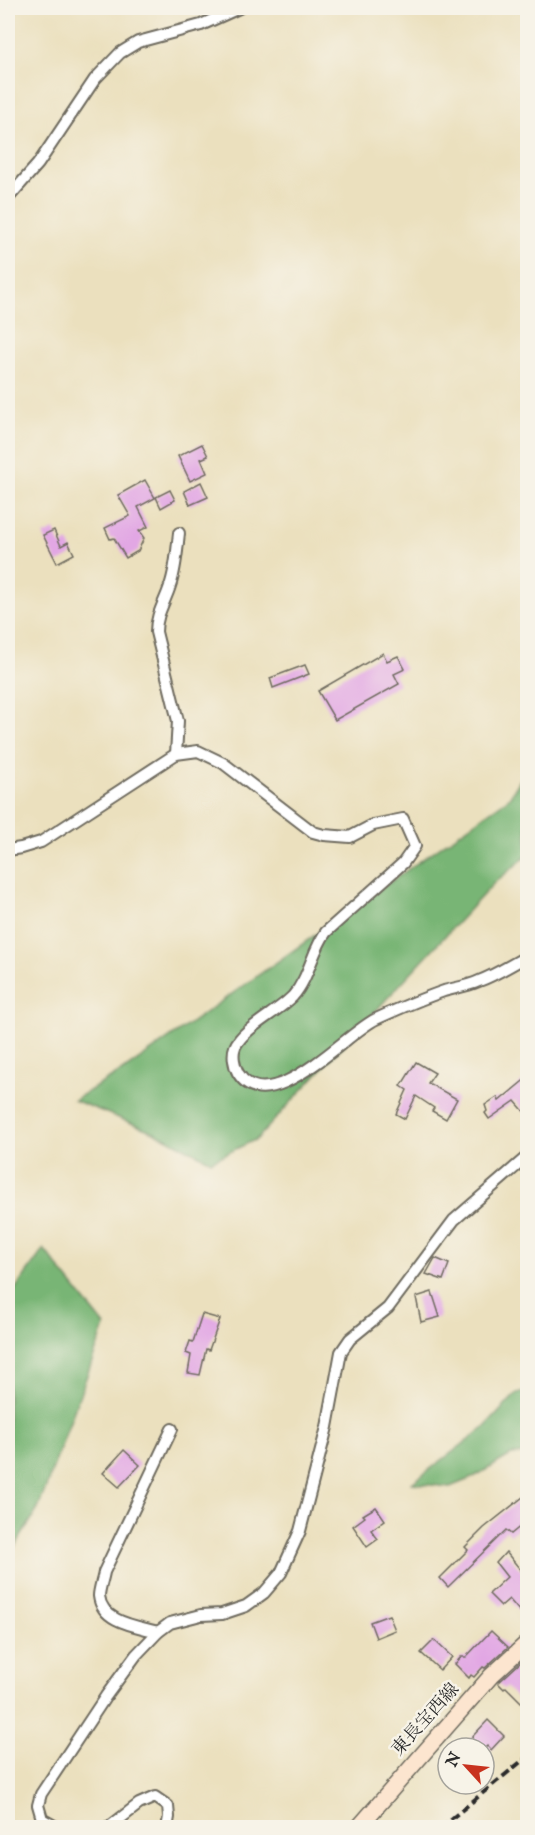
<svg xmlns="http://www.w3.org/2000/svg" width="535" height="1835" font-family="'IM FELL English','Noto Serif JP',serif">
	<rect width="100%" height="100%" fill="#f7f3e8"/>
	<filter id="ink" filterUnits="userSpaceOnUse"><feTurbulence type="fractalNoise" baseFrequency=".0167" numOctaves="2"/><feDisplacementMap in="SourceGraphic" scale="12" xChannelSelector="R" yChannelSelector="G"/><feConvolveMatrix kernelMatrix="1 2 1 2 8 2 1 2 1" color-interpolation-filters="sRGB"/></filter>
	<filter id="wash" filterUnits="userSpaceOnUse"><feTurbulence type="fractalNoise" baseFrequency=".008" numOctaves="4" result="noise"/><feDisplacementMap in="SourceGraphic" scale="24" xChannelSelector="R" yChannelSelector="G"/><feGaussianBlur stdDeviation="1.35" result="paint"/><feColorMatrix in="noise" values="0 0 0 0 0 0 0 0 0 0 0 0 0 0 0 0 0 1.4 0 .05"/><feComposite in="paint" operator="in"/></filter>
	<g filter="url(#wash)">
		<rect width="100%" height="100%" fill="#ebe0be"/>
		<!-- forest -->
		<g fill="#78b574" stroke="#527050" stroke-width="1.5">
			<polygon points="527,769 527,856 494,883 257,1139 211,1161 154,1132 74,1100 127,1068 509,798"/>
			<polygon points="44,1249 105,1326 38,1509 8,1558 8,1299"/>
			<polygon points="527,1392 527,1454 511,1455 472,1478 450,1487 412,1483 484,1428 517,1393"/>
		</g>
		<g id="blocks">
			<!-- building -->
			<g fill="#e2a7e4">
				<polygon points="202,444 208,456 201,459 207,473 190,481 178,456"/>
				<polygon points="145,480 155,498 138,507 148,527 139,531 144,538 138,551 126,558 114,538 110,539 105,528 130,516 118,495"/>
				<polygon points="201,482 208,497 190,505 184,491"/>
				<polygon points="170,490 175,500 161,508 156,497"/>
				<polygon points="54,530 61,546 68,542 74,554 57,563 43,535"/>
				<polygon points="383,653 387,661 398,656 405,669 394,674 399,684 335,720 318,691"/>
				<polygon points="305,665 309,674 273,688 270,678"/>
				<polygon points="416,1062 435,1073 428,1083 457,1099 446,1119 432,1111 434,1108 416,1096 405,1119 396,1114 407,1090 401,1086"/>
				<polygon points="528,1077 528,1116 515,1101 489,1119 485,1113 487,1111 485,1105 497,1097 499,1101"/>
				<polygon points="435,1258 449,1264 443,1280 426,1274"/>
				<polygon points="432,1292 440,1317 421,1322 416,1297"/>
				<polygon points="202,1314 220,1319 209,1350 206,1349 200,1375 188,1373 191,1355 186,1353 190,1341 193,1342"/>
				<polygon points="124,1450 140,1465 119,1487 103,1473"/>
				<polygon points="528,1493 528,1520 511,1534 506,1530 448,1587 440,1578 468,1550 465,1547 484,1528"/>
				<polygon points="376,1507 385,1520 371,1530 378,1539 367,1547 353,1526 365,1517 363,1515"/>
				<polygon points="506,1552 528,1579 528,1621 509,1599 501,1606 489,1594 507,1577 496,1563"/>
				<polygon points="389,1615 395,1630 376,1638 370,1622"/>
				<polygon points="491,1631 508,1647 485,1668 483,1667 474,1677 471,1675 469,1678 455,1664 461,1657 466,1657"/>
				<polygon points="434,1640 452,1657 440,1670 421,1653"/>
				<polygon points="528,1660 528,1697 522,1703 506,1687 504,1689 498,1683 521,1662 523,1664"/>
				<polygon points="488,1720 504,1736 491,1750 487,1746 485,1748 469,1748 475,1743 471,1738"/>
			</g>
		</g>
	</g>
	<g filter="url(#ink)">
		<use href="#blocks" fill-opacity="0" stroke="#6e6a5e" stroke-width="1.5"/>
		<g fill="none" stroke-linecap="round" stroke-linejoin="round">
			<!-- street casing -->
			<g stroke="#6e6a5e" stroke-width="14">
				<g id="street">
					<polyline points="8,198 38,164 95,79 120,53 138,42 201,25 239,8"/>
					<path d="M176,754L178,721L156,632C156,614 165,602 170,586C176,569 177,550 179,533"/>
					<path d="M8,850L21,848L41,842L176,754L198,751L223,763L313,832L324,835L350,837L373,825L403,819L415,846L403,863L326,932C312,951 309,978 293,996C278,1012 242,1029 235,1047C232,1054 234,1066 238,1073C268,1122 346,1033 376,1019C398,1009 421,999 444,991C455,988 468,986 479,981C496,975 512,964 528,956"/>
					<path d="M158,1632C137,1626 102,1623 99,1596C99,1589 103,1579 104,1572L172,1429"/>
					<polyline points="58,1828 42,1819 38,1805 41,1794 106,1696 136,1655 158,1632 170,1623 201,1615 222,1614 246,1606 264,1593 281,1573 300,1531 327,1427 341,1352 350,1339 388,1308 454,1220 528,1156"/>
					<polyline points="108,1828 139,1804 155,1797 168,1806 169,1817 167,1828"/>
				</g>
			</g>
			<!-- secondary casing -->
			<g stroke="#6e6a5e" stroke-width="18">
				<polyline id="secondary" points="358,1828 491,1676 528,1642"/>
			</g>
			<!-- street -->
			<use href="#street" stroke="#fff" stroke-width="10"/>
			<!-- secondary -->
			<use href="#secondary" stroke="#fce5cf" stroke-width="15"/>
			<!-- rail -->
			<polyline stroke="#2b2b2b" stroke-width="4" stroke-dasharray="9 4.5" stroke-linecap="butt" points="440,1828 528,1756"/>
		</g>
	</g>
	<g text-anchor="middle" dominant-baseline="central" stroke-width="5" stroke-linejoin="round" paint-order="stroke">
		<!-- street labels -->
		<g font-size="18" fill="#2b2b2b" stroke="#f7f3e8">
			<text transform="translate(426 1720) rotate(-48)">東長宝西線</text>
		</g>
	</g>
	<!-- margin -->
	<rect width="535" height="1835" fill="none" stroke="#f7f3e8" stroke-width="30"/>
	<!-- north arrow -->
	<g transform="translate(466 1766) rotate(297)"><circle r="28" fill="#f7f3e8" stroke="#a5a39c" stroke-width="1.5"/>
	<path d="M0-4.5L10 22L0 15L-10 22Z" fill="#c8321e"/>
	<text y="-9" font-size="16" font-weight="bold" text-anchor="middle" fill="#2b2b2b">N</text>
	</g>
</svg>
